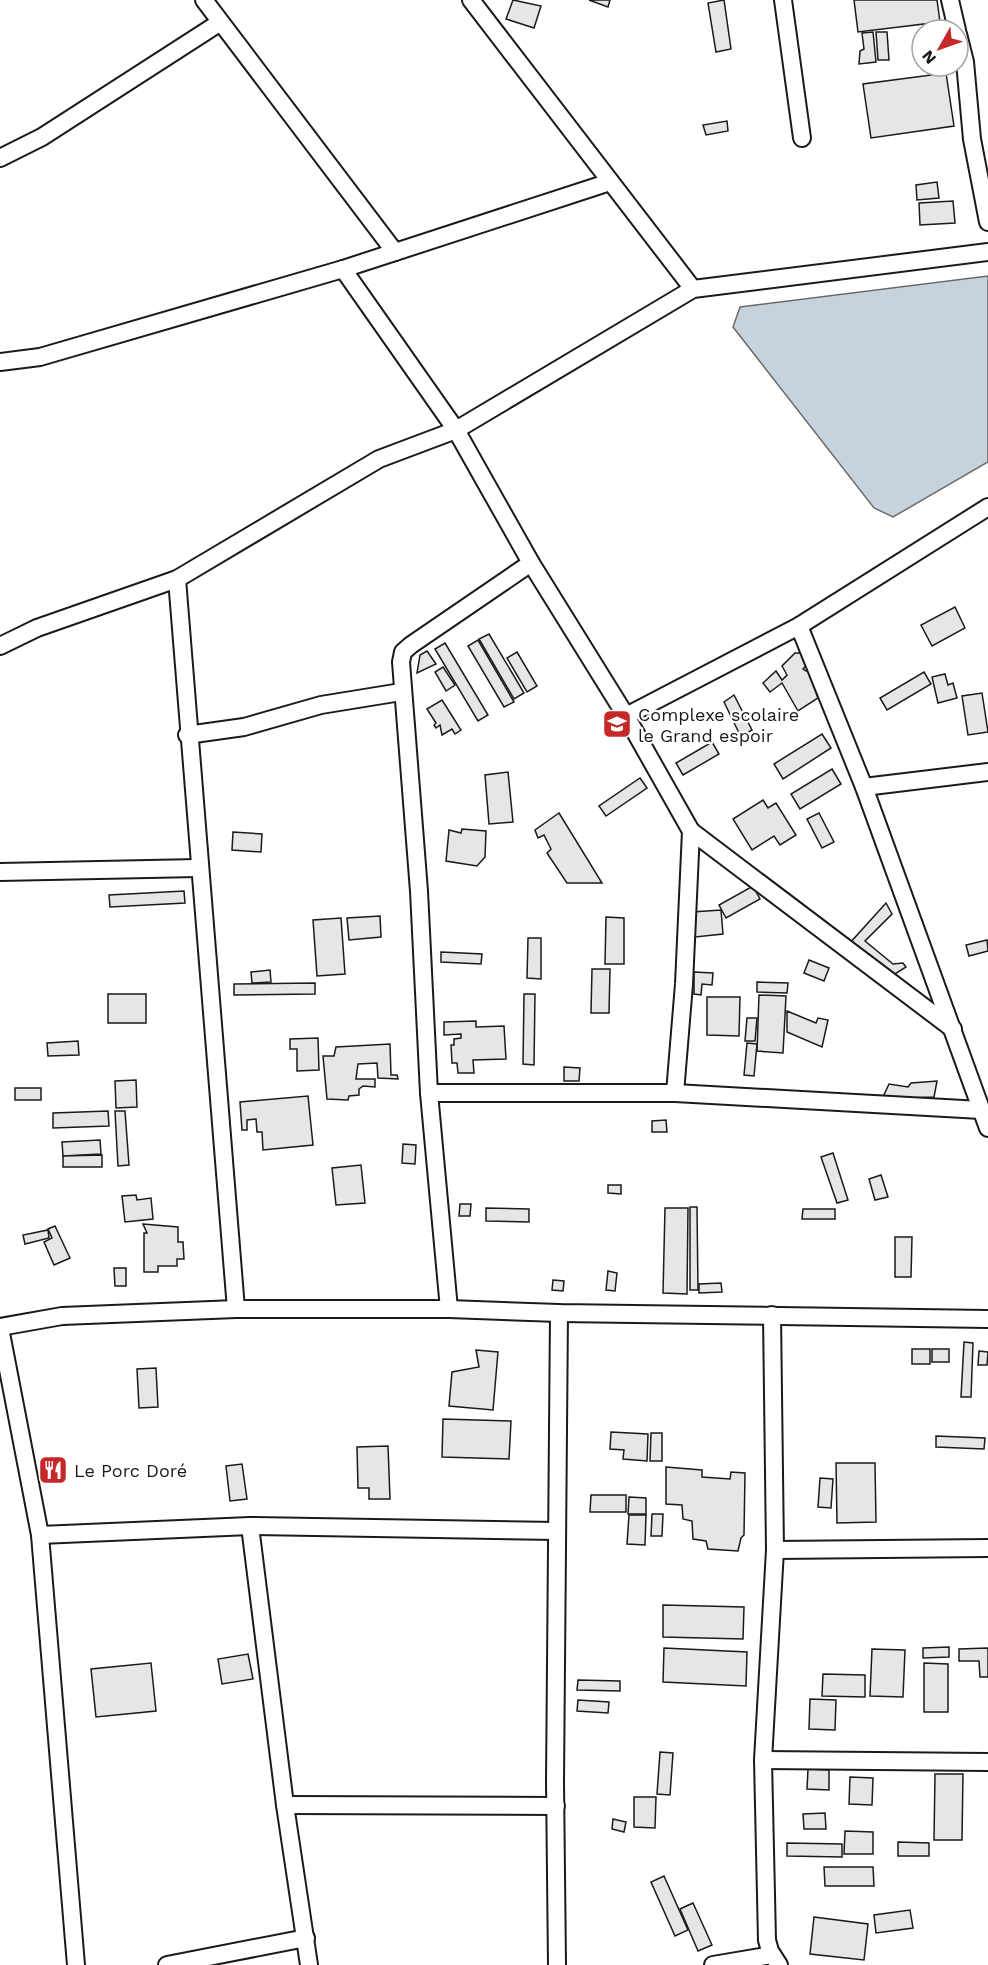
<svg xmlns="http://www.w3.org/2000/svg" width="988" height="1965" font-family="'Work Sans',sans-serif">
	<rect width="100%" height="100%" fill="#fff"/>
	<!-- water -->
	<polygon fill="#c6d2dc" stroke="#6a6a6a" stroke-width="1.5" points="988,276 988,462 893,517 874,508 733,327 740,307"/>
	<!-- building -->
	<g fill="#e6e6e6" stroke="#1a1a1a" stroke-width="1.5">
		<polygon points="513,0 541,6 534,28 506,19"/>
		<polygon points="589,0 610,0 608,7"/>
		<polygon points="724,0 731,49 716,52 708,3"/>
		<polygon points="854,0 937,0 940,22 858,32"/>
		<polygon points="873,32 876,62 859,64 860,51 864,49 862,33"/>
		<polygon points="876,32 887,32 889,60 878,60"/>
		<polygon points="946,73 954,126 871,138 863,84"/>
		<polygon points="727,121 728,131 706,135 703,125"/>
		<polygon points="937,182 939,198 917,200 916,185"/>
		<polygon points="953,201 955,223 920,225 919,203"/>
		<polygon points="955,607 965,628 932,646 921,625"/>
		<polygon points="489,634 524,693 514,699 479,639"/>
		<polygon points="478,640 514,702 504,707 468,646"/>
		<polygon points="445,643 488,715 478,721 435,649"/>
		<polygon points="427,651 436,664 417,673 420,655"/>
		<polygon points="517,652 537,686 527,692 507,658"/>
		<polygon points="795,653 801,653 806,666 803,669 806,671 808,669 818,698 798,711 782,683 770,692 763,683 776,671 782,680 787,675 782,666"/>
		<polygon points="443,667 455,685 446,691 435,672"/>
		<polygon points="924,672 931,684 887,710 880,698"/>
		<polygon points="945,674 948,685 953,683 957,698 938,703 932,677"/>
		<polygon points="982,693 988,732 968,735 962,696"/>
		<polygon points="734,695 752,730 741,737 724,702"/>
		<polygon points="442,700 461,730 455,734 452,729 442,735 440,725 436,728 434,725 436,723 427,709"/>
		<polygon points="822,734 831,748 783,779 774,764"/>
		<polygon points="712,742 719,754 683,775 676,763"/>
		<polygon points="832,769 841,784 800,809 791,794"/>
		<polygon points="508,772 513,822 489,824 485,775"/>
		<polygon points="640,778 647,788 606,816 599,806"/>
		<polygon points="763,800 768,808 776,803 796,835 780,845 774,836 752,850 733,819"/>
		<polygon points="559,813 602,883 567,883 547,853 551,849 544,835 538,838 535,830"/>
		<polygon points="819,813 834,842 822,848 807,819"/>
		<polygon points="462,829 486,831 485,857 477,866 446,861 449,830 461,833"/>
		<polygon points="233,832 262,834 261,852 232,850"/>
		<polygon points="753,886 760,899 726,918 719,905"/>
		<polygon points="184,891 185,903 110,907 109,895"/>
		<polygon points="886,903 892,914 865,941 893,964 903,963 906,967 895,974 884,969 849,944"/>
		<polygon points="721,910 723,934 695,937 692,912"/>
		<polygon points="380,916 381,937 349,940 347,918"/>
		<polygon points="606,917 624,918 624,964 605,964"/>
		<polygon points="341,918 345,974 317,976 313,920"/>
		<polygon points="528,938 541,938 541,979 527,978"/>
		<polygon points="987,940 988,951 969,956 966,945"/>
		<polygon points="441,952 482,954 481,964 441,962"/>
		<polygon points="809,960 829,968 824,981 804,973"/>
		<polygon points="592,969 610,969 609,1013 591,1013"/>
		<polygon points="270,970 271,982 252,983 251,972"/>
		<polygon points="694,972 713,973 712,985 702,984 701,995 694,994"/>
		<polygon points="757,982 788,983 787,993 757,992"/>
		<polygon points="315,983 315,994 234,995 234,984"/>
		<rect x="108" y="994" width="38" height="29"/>
		<polygon points="524,994 535,994 534,1065 523,1064"/>
		<polygon points="759,995 786,996 783,1053 757,1051"/>
		<polygon points="707,997 740,997 739,1036 707,1035"/>
		<polygon points="787,1011 816,1023 818,1018 828,1020 822,1047 787,1032"/>
		<polygon points="747,1018 757,1018 755,1041 745,1041"/>
		<polygon points="476,1021 476,1027 504,1026 506,1059 473,1060 474,1073 458,1073 457,1063 452,1063 451,1045 454,1045 454,1039 461,1038 461,1034 444,1035 444,1022"/>
		<polygon points="318,1038 319,1070 297,1071 297,1049 290,1049 290,1039"/>
		<polygon points="78,1041 79,1055 48,1056 47,1043"/>
		<polygon points="747,1043 757,1044 754,1076 744,1075"/>
		<polygon points="390,1044 391,1075 397,1075 398,1079 378,1078 377,1063 358,1064 356,1079 375,1079 375,1087 363,1086 359,1089 359,1095 349,1096 348,1100 327,1099 323,1056 334,1056 336,1047"/>
		<polygon points="564,1067 580,1068 579,1081 564,1081"/>
		<polygon points="136,1080 137,1107 116,1108 115,1081"/>
		<polygon points="937,1081 934,1097 882,1099 889,1084 908,1087 911,1083"/>
		<rect x="15" y="1088" width="26" height="12"/>
		<polygon points="308,1096 313,1145 263,1150 262,1132 257,1132 256,1119 247,1120 247,1130 242,1130 240,1102"/>
		<polygon points="108,1111 109,1126 53,1128 53,1113"/>
		<polygon points="115,1111 125,1111 129,1165 118,1166"/>
		<polygon points="666,1120 667,1132 652,1132 652,1121"/>
		<polygon points="100,1140 101,1154 63,1156 62,1142"/>
		<polygon points="403,1144 416,1145 415,1164 402,1163"/>
		<polygon points="833,1153 848,1200 837,1203 821,1157"/>
		<polygon points="102,1155 102,1167 63,1167 63,1156"/>
		<polygon points="361,1165 365,1203 336,1205 332,1168"/>
		<polygon points="881,1175 888,1197 875,1200 869,1179"/>
		<polygon points="608,1185 621,1185 621,1194 608,1193"/>
		<polygon points="136,1195 137,1200 151,1198 153,1219 125,1222 122,1196"/>
		<polygon points="460,1204 471,1204 470,1216 459,1216"/>
		<polygon points="690,1207 697,1207 698,1290 690,1290"/>
		<polygon points="486,1208 529,1209 529,1222 486,1221"/>
		<polygon points="665,1208 688,1208 687,1294 663,1293"/>
		<polygon points="803,1209 835,1209 835,1219 802,1219"/>
		<polygon points="143,1224 178,1227 178,1242 183,1242 184,1259 177,1259 177,1266 158,1266 158,1272 144,1272 144,1233 147,1233"/>
		<polygon points="55,1226 70,1258 54,1265 44,1242 52,1238 48,1229"/>
		<polygon points="48,1230 49,1238 25,1244 23,1235"/>
		<polygon points="895,1237 912,1237 911,1277 895,1277"/>
		<polygon points="114,1268 126,1268 126,1286 115,1286"/>
		<polygon points="608,1271 617,1273 615,1291 606,1290"/>
		<polygon points="553,1280 564,1281 563,1291 552,1290"/>
		<polygon points="721,1283 722,1292 699,1293 699,1284"/>
		<polygon points="964,1342 973,1343 971,1397 961,1397"/>
		<rect x="912" y="1349" width="18" height="15"/>
		<rect x="932" y="1349" width="17" height="13"/>
		<polygon points="476,1350 498,1352 493,1410 449,1406 452,1372 479,1367"/>
		<polygon points="979,1351 988,1352 987,1365 978,1365"/>
		<polygon points="156,1368 158,1407 139,1408 137,1369"/>
		<polygon points="443,1419 511,1421 509,1459 442,1457"/>
		<polygon points="611,1432 648,1434 647,1461 623,1459 624,1450 610,1449"/>
		<polygon points="651,1433 662,1433 662,1461 650,1461"/>
		<polygon points="936,1436 985,1438 984,1449 936,1447"/>
		<polygon points="388,1446 390,1499 369,1499 369,1488 358,1488 357,1447"/>
		<polygon points="836,1463 875,1463 876,1522 837,1523"/>
		<polygon points="242,1464 247,1499 230,1501 226,1466"/>
		<polygon points="666,1467 702,1470 702,1477 730,1479 731,1472 745,1473 744,1535 741,1538 738,1551 708,1549 706,1541 693,1539 692,1521 683,1519 682,1505 666,1504"/>
		<polygon points="820,1478 833,1479 831,1508 818,1507"/>
		<polygon points="591,1495 626,1495 626,1512 590,1512"/>
		<polygon points="629,1497 646,1498 646,1514 628,1514"/>
		<polygon points="652,1514 663,1514 662,1536 651,1536"/>
		<polygon points="629,1515 646,1515 645,1545 627,1544"/>
		<polygon points="663,1605 744,1607 743,1639 663,1637"/>
		<polygon points="949,1647 949,1657 923,1658 923,1648"/>
		<polygon points="664,1648 747,1652 746,1686 663,1682"/>
		<polygon points="988,1648 988,1677 980,1677 979,1661 959,1661 959,1649"/>
		<polygon points="872,1649 905,1650 903,1697 870,1696"/>
		<polygon points="248,1654 253,1679 222,1684 218,1659"/>
		<polygon points="151,1663 156,1711 96,1717 91,1669"/>
		<polygon points="924,1663 948,1664 948,1712 924,1712"/>
		<polygon points="823,1674 865,1675 865,1697 822,1696"/>
		<polygon points="578,1680 620,1681 620,1691 577,1690"/>
		<polygon points="810,1699 836,1700 835,1730 809,1729"/>
		<polygon points="578,1700 609,1702 608,1713 577,1711"/>
		<polygon points="660,1752 673,1753 670,1795 657,1794"/>
		<polygon points="808,1769 829,1770 829,1790 807,1789"/>
		<polygon points="935,1774 963,1774 962,1840 934,1840"/>
		<polygon points="850,1777 873,1778 872,1805 849,1804"/>
		<polygon points="634,1797 656,1797 655,1828 634,1827"/>
		<polygon points="825,1813 826,1829 804,1829 803,1814"/>
		<polygon points="613,1819 626,1822 624,1832 612,1829"/>
		<polygon points="845,1831 873,1832 873,1854 844,1854"/>
		<polygon points="898,1842 929,1843 929,1856 898,1856"/>
		<polygon points="787,1843 842,1844 842,1857 787,1856"/>
		<polygon points="824,1867 873,1867 874,1886 825,1886"/>
		<polygon points="664,1876 688,1930 675,1936 651,1882"/>
		<polygon points="693,1903 712,1945 698,1951 680,1909"/>
		<polygon points="910,1910 913,1928 876,1933 874,1915"/>
		<polygon points="814,1917 868,1924 864,1960 810,1954"/>
	</g>
	<g fill="none" stroke-linecap="round" stroke-linejoin="round">
		<!-- street casing -->
		<g stroke="#1a1a1a" stroke-width="20">
			<g id="street">
				<polyline points="204,0 395,252"/>
				<polyline points="471,0 693,289"/>
				<polyline points="783,0 802,138"/>
				<polyline points="950,0 957,30"/>
				<polyline points="958,34 965,62 972,139 988,222"/>
				<polyline points="0,158 42,137 219,23"/>
				<polyline points="343,269 456,430 531,563 626,716 691,831 684,984 675,1093"/>
				<polyline points="0,362 40,357 343,269 610,182"/>
				<polyline points="177,579 236,1309"/>
				<polyline points="799,626 864,787 988,1128"/>
				<polyline points="0,646 37,628 177,579 379,459 456,430 693,289 988,252"/>
				<polyline points="626,716 799,626 988,507"/>
				<polyline points="187,735 244,727 321,705 401,692"/>
				<polyline points="864,787 988,772"/>
				<polyline points="691,831 953,1029"/>
				<polyline points="0,872 198,868"/>
				<polyline points="429,1093 675,1093 981,1110"/>
				<polyline points="449,1309 429,1093 419,891 401,662 403,652 411,645 531,563"/>
				<polyline points="772,1315 775,1550 763,1760 767,1940 770,1951 779,1965"/>
				<polyline points="0,1327 62,1316 236,1309 449,1309 559,1313 988,1319"/>
				<polyline points="0,1328 40,1535 76,1965"/>
				<polyline points="250,1526 285,1805 309,1965"/>
				<polyline points="40,1535 250,1526 557,1531"/>
				<polyline points="775,1550 988,1548"/>
				<polyline points="763,1760 988,1762"/>
				<polyline points="285,1805 556,1806"/>
				<polyline points="167,1965 306,1938"/>
				<polyline points="557,1965 555,1782 559,1313"/>
				<polyline points="713,1965 772,1955"/>
			</g>
		</g>
		<!-- street -->
		<use href="#street" stroke="#fff" stroke-width="16"/>
	</g>
	<!-- icons -->
	<defs>
		<g id="school-square" transform="scale(1.5)"><rect x="-9" y="-9" width="18" height="18" rx="4" fill="#c62828" stroke="#fff"/><path d="M0-5L7-2L0 1L-7-2ZM-4 1L0 2.5L4 1V4Q0 6-4 4Z" fill="#fff"/></g>
		<g id="restaurant-square" transform="scale(1.5)"><rect x="-9" y="-9" width="18" height="18" rx="4" fill="#c62828" stroke="#fff"/><path d="M-5-6h1v4h1v-4h1v4h1v-4h1v5L-1.5 .5V6h-2V.5L-5-1ZM5-6V6H3V1.5H1.5Q1.5-4 5-6Z" fill="#fff"/></g>
	</defs>
	<g fill-rule="evenodd">
		<use href="#school-square" x="617" y="724"/>
		<use href="#restaurant-square" x="53" y="1470"/>
	</g>
	<g text-anchor="middle" dominant-baseline="central" stroke-width="4.5" stroke-linejoin="round" paint-order="stroke">
		<!-- poi labels -->
		<g font-size="18" fill="#1a1a1a" stroke="#fff" text-anchor="start">
			<text x="638" y="714">Complexe scolaire<tspan x="638" dy="21">le Grand espoir</tspan></text>
			<text x="74" y="1470">Le Porc Doré</text>
		</g>
	</g>
	<!-- north arrow -->
	<g transform="translate(940 48) rotate(230)"><circle r="28" fill="#ffffff" stroke="#a3a3a3" stroke-width="1.5"/>
	<path d="M0-4.5L10 22L0 15L-10 22Z" fill="#c62828"/>
	<text y="-9" font-size="16" font-weight="bold" text-anchor="middle" fill="#1a1a1a">N</text>
	</g>
</svg>
